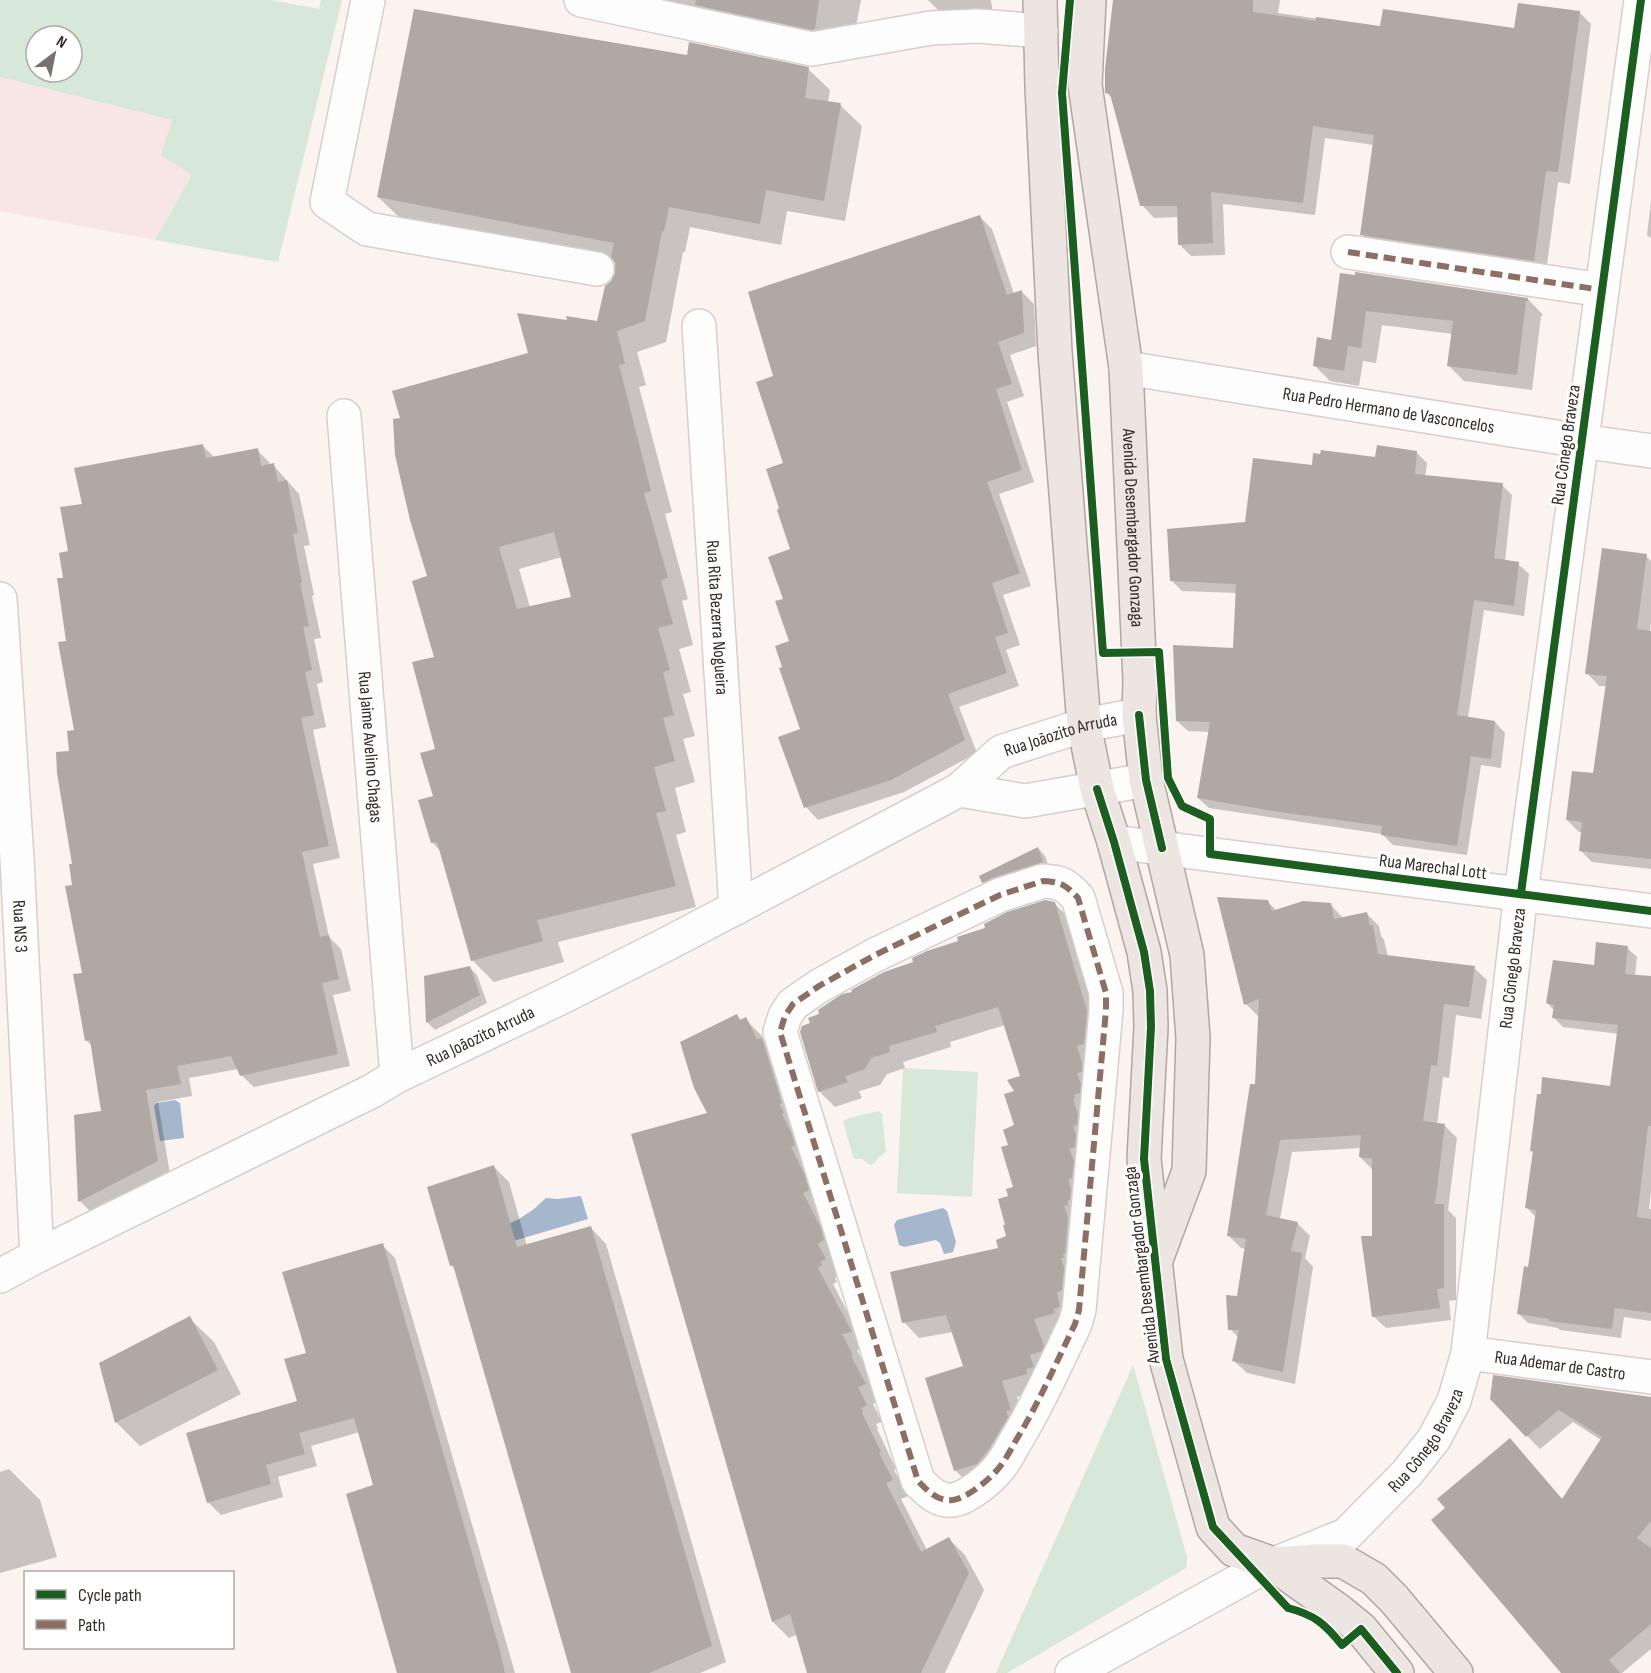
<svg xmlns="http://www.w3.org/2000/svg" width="1651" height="1673" font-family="'Sofia Sans Condensed',sans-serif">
	<rect width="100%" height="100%" fill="#faf3f0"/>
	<!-- industrial -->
	<polygon fill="#f8e6e6" points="0,77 172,120 193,175 155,240 0,211"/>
	<!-- green -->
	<g fill="#d7e7d8" fill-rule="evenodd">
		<path d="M0,0H271L319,9L321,0H342L278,262L155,240L192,175L161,155L172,120L0,77ZM36,36H72V72H36Z"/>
		<polygon points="903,1068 978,1072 972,1197 897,1193"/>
		<polygon points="879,1111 882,1114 886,1152 879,1157 875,1163 870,1165 862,1159 855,1159 853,1157 843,1121 849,1118"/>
		<polygon points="1133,1365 1187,1557 1186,1568 1007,1673 996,1673"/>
	</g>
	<!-- water -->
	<g fill="#a4b7cc">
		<polygon points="175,1100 180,1103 184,1138 160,1141 154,1106 157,1103"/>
		<polygon points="581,1196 588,1219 489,1248 508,1224 519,1219 534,1209 546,1198 558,1199"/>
		<polygon points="943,1208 947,1211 956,1242 953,1252 944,1254 940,1243 936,1240 904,1247 899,1245 894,1225 897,1220"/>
	</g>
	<!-- shadow -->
	<g fill="#0003" fill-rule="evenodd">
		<polygon points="622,0 861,0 851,52"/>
		<polygon points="928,0 991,0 993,14 945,17"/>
		<polygon points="1115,0 1280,0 1278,13 1381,28 1516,30 1579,12 1591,24 1570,184 1558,182 1546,272 1374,247 1362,234 1374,145 1325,138 1315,215 1223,204 1225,255 1191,256 1179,244 1178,217 1154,218 1142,205 1113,99 1107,93"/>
		<path d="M688,57L808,69L830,90L828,103L840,105L862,126L845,221L787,211L781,245L690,227L685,252H683L666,342L637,352L646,385L639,387L672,512L665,514L688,599L682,601L693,645L679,649L691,692L683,694L695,736L683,739L695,782L675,788L686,832L676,835L696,907L558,942L564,962L494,982L472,960L441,852L432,842L436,750L435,658L428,577L402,419L529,355L570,321L598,323L617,272L614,260L400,218L378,197ZM562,557L573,598L530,607L519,569Z"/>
		<polygon points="1651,201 1651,238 1647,235"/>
		<polygon points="980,217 992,229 1014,294 1022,292 1034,304 1036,346 1010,355 1024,396 1007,402 1034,482 999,494 1031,586 1003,595 1020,645 1006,650 1019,686 959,707 977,753 904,792 818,820 806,807 802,730 785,599 792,550 780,508 785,464 774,377"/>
		<polygon points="1341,274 1528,299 1543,315 1541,316 1532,390 1464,381 1448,365 1453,334 1382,325 1376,363 1363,361 1359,386 1330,381 1314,365 1332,341"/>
		<polygon points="203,446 215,458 257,450 269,462 270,466 273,465 299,494 310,545 304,546 314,595 312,596 321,638 314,639 323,682 317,684 326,727 313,730 340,858 313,864 329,937 341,949 351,991 333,995 350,1066 254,1087 241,1075 238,1069 189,1078 192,1096 158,1102 170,1174 92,1213 80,1201 75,1116 102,1112 92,1046 87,1041 74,976 84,974 74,886 70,752 76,731 68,642 64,579 83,505"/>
		<polygon points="1416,452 1427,463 1425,477 1502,485 1512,495 1505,561 1518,564 1529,574 1524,616 1484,610 1468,718 1495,722 1505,733 1501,768 1481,765 1467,855 1393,845 1382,834 1209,808 1198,798 1210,732 1188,731 1177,721 1234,649 1237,593 1182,591 1171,580 1246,523 1313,467"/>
		<polygon points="1646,556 1651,561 1651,622 1650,632 1651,632 1651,869 1592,862 1580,850 1582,832 1579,832 1567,820 1594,775 1607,686 1599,686 1587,673"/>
		<polygon points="1038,848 1045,856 1050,870 991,890 983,882"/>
		<polygon points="1267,901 1277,911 1330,904 1343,918 1367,914 1379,926 1381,936 1384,940 1388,957 1474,968 1487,980 1481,1019 1456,1015 1449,1078 1443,1077 1437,1125 1445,1126 1457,1138 1448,1210 1456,1218 1456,1300 1449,1301 1451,1320 1386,1328 1373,1316 1373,1170 1360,1157 1361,1148 1292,1152 1280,1219 1298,1224 1310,1236 1305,1258 1313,1267 1295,1384 1247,1373 1234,1361 1239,1338 1230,1329 1238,1298 1246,1249 1241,1248 1228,1235 1257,1085 1260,1016 1258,1016 1246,1004"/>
		<polygon points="1054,903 1070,919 1102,1028 1069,1329 1049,1335 1059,1362 1042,1389 1017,1397 1026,1426 971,1486 955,1470 965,1367 953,1332 919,1338 904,1322 1000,1250 1008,1237 1007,1226 1010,1197 1015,1188 1010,1146 1016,1126 1016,1092 1022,1076 1005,1025 950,1042 951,1047 903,1062 905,1068 887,1074 880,1085 859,1091 862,1098 835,1107 819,1091 811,1024 821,1015 854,993 960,942"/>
		<polygon points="1627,948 1637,957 1635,976 1651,977 1651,1191 1649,1209 1651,1209 1651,1321 1624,1317 1621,1338 1560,1330 1558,1328 1528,1323 1518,1313 1529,1269 1536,1217 1527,1208 1534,1154 1531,1151 1612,1088 1619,1034 1563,1027 1553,1017 1554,1010 1547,1003 1595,967"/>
		<polygon points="469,967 477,975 487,1003 435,1030 428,1023 425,977"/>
		<polygon points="737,1016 742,1021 745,1019 761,1035 765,1043 778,1055 841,1275 835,1278 837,1282 833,1284 866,1348 857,1350 868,1372 866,1373 881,1400 873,1404 882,1422 876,1424 878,1428 877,1429 896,1469 894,1470 908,1496 901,1499 927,1550 949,1539 965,1555 984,1590 945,1673 809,1673 798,1634 789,1638 773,1622 633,1135 709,1114"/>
		<polygon points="494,1167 509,1182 527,1246 591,1228 606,1244 726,1662 700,1673 572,1673 456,1270 451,1265"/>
		<polygon points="382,1245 395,1258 515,1673 399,1673 375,1486 360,1432 311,1446 317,1466 278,1477 283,1497 221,1515 208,1502 299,1402 307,1354"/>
		<polygon points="189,1318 214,1342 241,1394 140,1446 116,1422"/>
		<polygon points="1651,1398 1651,1649 1622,1673 1562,1673 1523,1454 1563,1500 1601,1440 1573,1422 1540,1449 1491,1399"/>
		<polygon points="9,1469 40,1500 57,1557 0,1573 0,1472"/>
	</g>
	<!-- building -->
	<g fill="#afa8a5" fill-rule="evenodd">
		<polygon points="696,0 819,0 815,29 812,30 695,5"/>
		<polygon points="1113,0 1253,0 1253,12 1316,21 1316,17 1380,26 1383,9 1514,28 1518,3 1580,11 1558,172 1546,171 1534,261 1360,235 1374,135 1313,126 1303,203 1211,192 1213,243 1178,245 1177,206 1140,206 1110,94 1105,93 1105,69"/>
		<path d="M414,9L687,55L689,42L809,67L805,98L841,103L824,201L766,190L760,224L669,207L664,231H662L645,321L617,331L625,364L619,365L651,491L644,493L668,578L661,580L673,624L658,628L670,670L663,672L674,715L663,718L675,761L654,767L666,811L656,813L676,886L537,920L543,941L471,961L437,842L431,843L418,800L433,796L420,753L435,749L412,662L434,657L412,581L427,576L410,520L395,455L393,419L400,418L392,391L528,353L517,313L567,320L566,316L597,321L605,286L611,281L615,273V263L611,257L614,243L377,197ZM554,532L571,597L517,609L499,547Z"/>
		<polygon points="980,215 1007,295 1022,290 1024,333 998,342 1012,384 996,389 1022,470 987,482 1020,573 992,583 1008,633 995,637 1007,673 948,694 965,740 891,780 804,808 778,737 800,729 779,668 782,667 775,646 789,641 775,601 783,599 768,557 790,549 777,510 779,508 766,469 783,463 756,382 773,376 748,292"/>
		<polygon points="1355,272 1528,298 1528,301 1526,301 1517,375 1447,366 1453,321 1366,311 1361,348 1348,346 1344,371 1313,366 1317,337 1331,340 1340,273 1355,275"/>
		<polygon points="203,444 206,458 258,448 261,466 274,463 278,482 287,480 298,533 293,534 302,583 300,583 309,626 303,627 312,670 305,672 314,715 301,718 329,846 302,852 320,937 329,935 339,979 322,983 338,1054 240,1076 231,1056 177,1066 181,1084 146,1090 158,1161 78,1202 74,1115 101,1111 90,1040 85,1041 73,974 82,973 65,886 72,885 69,864 72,864 57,773 56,752 69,751 67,731 74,730 58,642 66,641 57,578 63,578 59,553 68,551 60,507 82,504 74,468"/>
		<polygon points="1377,445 1417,451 1415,474 1503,483 1494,558 1519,562 1514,606 1474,600 1457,715 1495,721 1491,759 1471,756 1457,846 1381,835 1382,826 1273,811 1197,798 1210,722 1176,721 1173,645 1233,648 1236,584 1170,581 1167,529 1245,522 1253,458 1312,465 1313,453 1320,454 1321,450 1375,457"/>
		<polygon points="1602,548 1647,554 1637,629 1651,631 1651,859 1579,851 1582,822 1566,820 1572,771 1593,773 1607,676 1585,674"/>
		<polygon points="1038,847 1043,862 994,877 982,883 979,876"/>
		<polygon points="1217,897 1268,900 1272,911 1303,901 1331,903 1334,919 1367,912 1370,926 1373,925 1378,954 1475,966 1469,1007 1444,1004 1437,1066 1431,1065 1423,1121 1445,1124 1435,1204 1444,1204 1444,1288 1437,1289 1440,1308 1372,1317 1361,1236 1372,1236 1372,1159 1359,1157 1361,1135 1280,1140 1266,1215 1298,1222 1291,1251 1302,1253 1283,1372 1232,1361 1239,1330 1228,1330 1226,1295 1237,1296 1246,1239 1227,1236 1250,1084 1255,1084 1259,999 1244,1005"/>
		<polygon points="1045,900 1055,902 1087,1011 1084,1044 1077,1046 1082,1063 1082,1072 1077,1073 1081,1084 1080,1093 1074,1095 1075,1098 1073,1099 1078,1114 1077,1125 1073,1126 1076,1135 1075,1147 1069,1149 1074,1161 1072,1178 1068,1179 1071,1189 1070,1200 1067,1201 1068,1205 1064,1206 1068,1218 1065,1253 1063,1254 1064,1258 1061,1258 1064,1268 1062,1290 1057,1292 1060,1307 1054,1309 1055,1313 1034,1319 1044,1346 1042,1351 1030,1355 1034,1367 1026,1369 1027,1374 1002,1381 1011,1410 1006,1411 1008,1417 989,1449 977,1464 954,1471 925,1378 963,1366 946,1315 902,1323 890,1272 998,1248 996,1240 1006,1236 1003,1225 1005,1225 998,1199 1008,1196 1006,1189 1013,1187 1001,1147 1008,1145 1003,1130 1014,1125 1004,1094 1014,1091 1007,1080 1020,1076 998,1007 935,1026 937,1032 889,1046 890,1052 871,1058 865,1069 845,1076 848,1082 818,1092 800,1032 802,1026 810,1023 808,1018 819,1014 818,1010 842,994 852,992 851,990 884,972 913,962 912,958 927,951 958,941 957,937 985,928 984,924 1007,912"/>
		<polygon points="1596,942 1628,946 1625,974 1651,976 1651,1126 1648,1126 1637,1217 1651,1219 1651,1313 1615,1308 1612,1329 1549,1321 1549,1319 1517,1314 1524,1266 1528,1267 1536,1210 1525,1208 1533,1151 1530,1151 1537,1094 1541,1094 1542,1077 1610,1086 1618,1025 1552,1018 1554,1005 1546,1003 1553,960 1594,965"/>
		<polygon points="470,966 480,995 426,1023 424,976"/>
		<polygon points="737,1014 740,1020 746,1017 757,1039 762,1038 782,1103 779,1104 784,1113 782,1114 791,1132 795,1145 791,1147 804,1173 809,1190 803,1193 821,1228 824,1240 818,1244 826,1259 820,1262 822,1265 818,1268 852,1332 842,1334 853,1355 851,1356 866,1384 858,1387 867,1405 861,1408 863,1412 862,1413 881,1452 879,1453 893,1480 886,1483 921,1552 949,1537 969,1573 921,1673 807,1673 790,1614 772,1622 631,1134 707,1113 694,1088 680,1042"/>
		<polygon points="494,1165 517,1247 591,1226 712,1646 649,1673 571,1673 453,1265 450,1266 427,1187"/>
		<polygon points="383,1243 500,1651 505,1673 397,1673 346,1494 373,1485 354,1418 299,1433 305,1454 266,1465 271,1484 207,1503 186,1433 297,1401 284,1359 306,1353 282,1272"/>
		<polygon points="190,1316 218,1370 115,1423 99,1363"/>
		<polygon points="1493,1375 1651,1397 1651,1521 1637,1538 1651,1548 1651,1624 1609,1660 1620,1673 1561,1673 1431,1520 1445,1508 1437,1499 1510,1438 1562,1499 1602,1437 1559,1410 1526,1437 1490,1399"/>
	</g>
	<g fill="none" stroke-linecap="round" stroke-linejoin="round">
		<!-- minor casing -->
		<g stroke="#d6cfcc" stroke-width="36">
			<g id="minor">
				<polyline points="368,0 327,202 367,229 597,269"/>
				<polyline points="581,0 812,49 931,28 978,26 1041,31"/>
				<polyline points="1348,252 1602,290"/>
				<path id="s1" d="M699,326L736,908"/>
				<path id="s2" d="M1126,368L1581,441L1651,451"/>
				<path id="s3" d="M344,416L397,1076"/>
				<path id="s4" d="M0,599L17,859L37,1256"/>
				<polyline points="959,790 1025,801 1146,780"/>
				<polyline points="1114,842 1651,911"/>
				<path d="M1043,881C1061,882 1065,884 1078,898L1106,993V1010L1079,1310L1075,1324C1056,1363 1038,1405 1015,1442C1010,1451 1005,1461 998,1469C989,1480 967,1498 953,1500C938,1502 928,1491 918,1481L780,1032L785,1016L793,1004L819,986L875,955L1000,895Z"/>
				<path id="s5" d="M0,1276L37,1256L372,1091L397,1076L558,999L665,945L959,790L1001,752L1084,725L1139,715"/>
				<path id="s6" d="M1468,1353L1651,1377"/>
				<path id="s7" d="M1072,1673L1255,1572L1346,1535L1407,1473L1434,1439L1454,1401L1468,1353L1521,893L1641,0"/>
			</g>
		</g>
		<!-- major casing -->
		<g stroke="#b3a5a2" stroke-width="36">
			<g id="major">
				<polyline points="1040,0 1042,87 1055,352 1084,725 1097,789 1114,842 1144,952 1150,991 1151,1027 1144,1159 1166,1359 1213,1527 1234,1550 1273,1564 1339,1611 1361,1629 1397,1673"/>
				<path id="s8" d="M1089,0L1085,85L1126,368L1140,680L1139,715L1146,780L1187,955L1193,1038L1189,1171L1157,1257"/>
				<polyline points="1273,1564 1316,1561 1343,1561 1374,1579 1394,1599 1456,1673"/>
			</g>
		</g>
		<!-- minor -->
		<use href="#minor" stroke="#fefdfd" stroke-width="33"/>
		<!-- major -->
		<use href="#major" stroke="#ece5e2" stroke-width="33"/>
		<!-- quiet -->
		<g stroke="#8d6e63" stroke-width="6" stroke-dasharray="12 6" stroke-linecap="butt">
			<polyline points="1348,252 1602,290"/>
			<path d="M1043,881C1061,882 1065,884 1078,898L1106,993V1010L1079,1310L1075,1324C1056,1363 1038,1405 1015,1442C1010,1451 1005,1461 998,1469C989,1480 967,1498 953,1500C938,1502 928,1491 918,1481L780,1032L785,1016L793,1004L819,986L875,955L1000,895Z"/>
		</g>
		<!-- cycleway casing -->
		<g stroke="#fff" stroke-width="11">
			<g id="cycleway">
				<polyline points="1070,0 1062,93 1103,653 1159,652 1168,778 1182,806 1210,819 1210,854 1651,911"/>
				<polyline points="1139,715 1146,780 1162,848"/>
				<path d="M1097,789L1114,842L1144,952L1150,991L1151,1027L1144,1159L1166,1359L1213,1527L1288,1608C1315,1615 1325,1624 1342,1645L1361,1629L1397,1673"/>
				<polyline points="1521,893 1641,0"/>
			</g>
		</g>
		<!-- cycleway -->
		<use href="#cycleway" stroke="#1b5e20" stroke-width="8"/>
	</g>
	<g text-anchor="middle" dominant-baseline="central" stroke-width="6" stroke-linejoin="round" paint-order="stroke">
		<!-- street labels -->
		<g font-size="18" fill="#332b27" stroke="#fff">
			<text stroke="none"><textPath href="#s2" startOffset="266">Rua Pedro Hermano de Vasconcelos</textPath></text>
			<text transform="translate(1566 445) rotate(-82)">Rua Cônego Braveza</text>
			<text stroke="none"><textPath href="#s8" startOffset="531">Avenida Desembargador Gonzaga</textPath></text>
			<text stroke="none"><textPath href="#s1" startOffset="292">Rua Rita Bezerra Nogueira</textPath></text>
			<text stroke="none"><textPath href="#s5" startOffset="1194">Rua Joãozito Arruda</textPath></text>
			<text stroke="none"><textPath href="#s3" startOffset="332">Rua Jaime Avelino Chagas</textPath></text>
			<text transform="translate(1433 867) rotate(7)">Rua Marechal Lott</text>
			<text stroke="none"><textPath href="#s4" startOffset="328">Rua NS 3</textPath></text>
			<text stroke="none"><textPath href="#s7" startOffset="918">Rua Cônego Braveza</textPath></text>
			<text stroke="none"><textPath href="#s5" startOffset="537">Rua Joãozito Arruda</textPath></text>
			<text transform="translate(1142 1265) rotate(-97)">Avenida Desembargador Gonzaga</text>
			<text stroke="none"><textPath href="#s6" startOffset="93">Rua Ademar de Castro</textPath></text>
			<text stroke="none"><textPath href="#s7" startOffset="432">Rua Cônego Braveza</textPath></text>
		</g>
	</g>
	<!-- legend -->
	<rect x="24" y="1571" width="210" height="78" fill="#ffffff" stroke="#adaaa9" stroke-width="1.5"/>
	<rect x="36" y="1590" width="30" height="9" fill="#1b5e20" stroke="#adaaa9" stroke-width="1.5"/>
	<text x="78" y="1601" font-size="18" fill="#332b27">Cycle path</text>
	<rect x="36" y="1620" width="30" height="9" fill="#8d6e63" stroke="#adaaa9" stroke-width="1.5"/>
	<text x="78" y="1631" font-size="18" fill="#332b27">Path</text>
	<!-- north arrow -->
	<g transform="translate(54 54) rotate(32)"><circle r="28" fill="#ffffff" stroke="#adaaa9" stroke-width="1.5"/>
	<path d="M0-4.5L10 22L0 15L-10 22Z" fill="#79716d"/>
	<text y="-9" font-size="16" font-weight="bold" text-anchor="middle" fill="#332b27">N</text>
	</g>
</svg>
